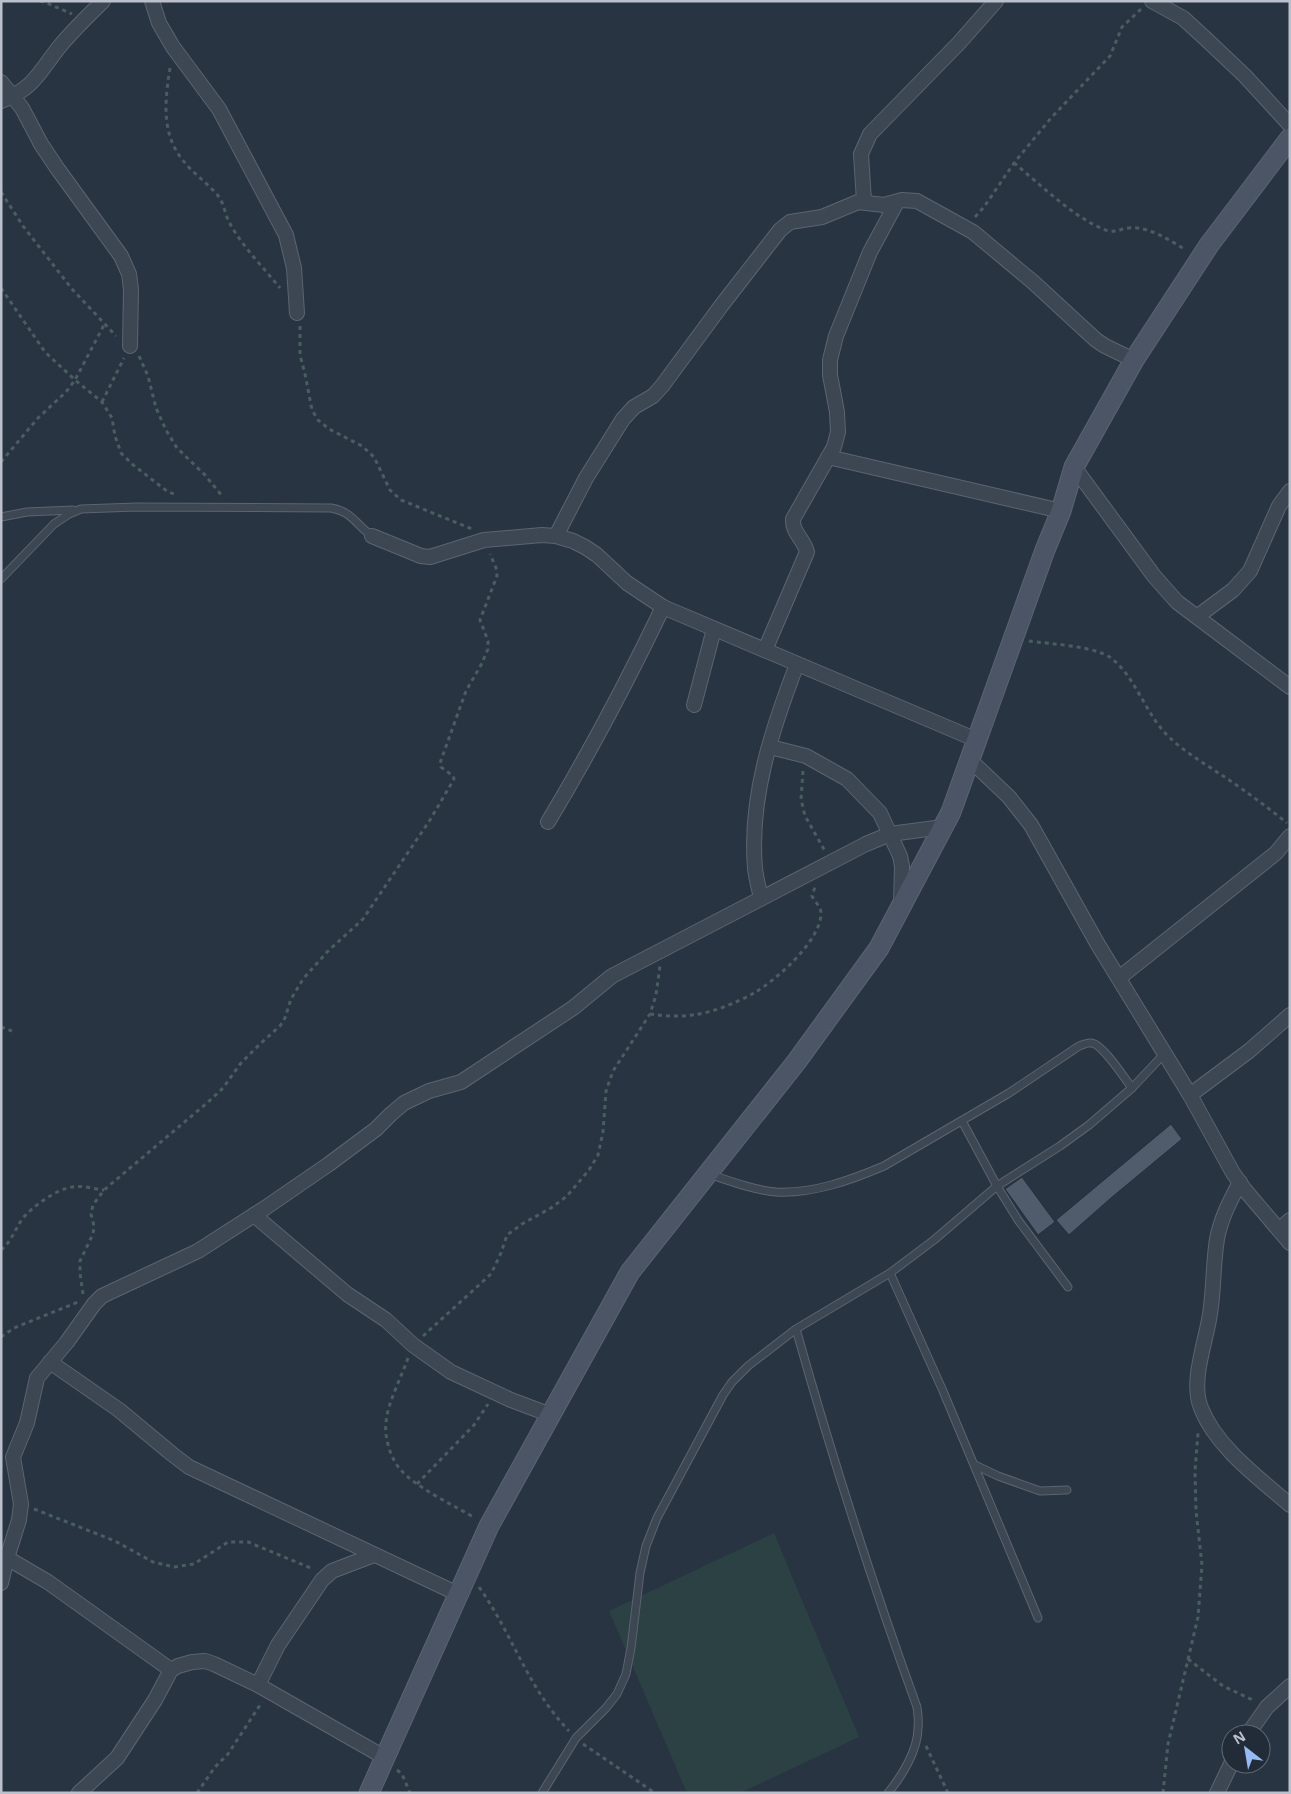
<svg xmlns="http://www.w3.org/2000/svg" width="1291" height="1794" font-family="'Open Sans',sans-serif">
	<rect width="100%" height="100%" fill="#293443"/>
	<!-- green -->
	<polygon fill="#2b4144" points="774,1533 859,1737 740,1793 687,1793 609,1611"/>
	<!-- building -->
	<g fill="#505b6c" stroke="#242d3a">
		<polygon points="1171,1124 1182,1139 1111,1198 1069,1235 1056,1220"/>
		<polygon points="1022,1177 1055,1222 1038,1235 1005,1189"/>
	</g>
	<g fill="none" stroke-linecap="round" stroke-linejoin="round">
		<!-- service casing -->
		<g stroke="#5c6470" stroke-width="9">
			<g id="service">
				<polyline points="1,517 27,512 73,510"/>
				<path d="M1,579L54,524L69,514L81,509L136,507L331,508C353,512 355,524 372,536"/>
				<polyline points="962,1121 997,1186 1018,1220 1068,1287"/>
				<path d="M709,1174C730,1181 753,1190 776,1192C813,1194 851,1180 884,1166L1009,1093L1079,1046C1083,1045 1088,1042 1091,1043C1102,1043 1125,1079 1132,1088"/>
				<polyline points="890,1273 943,1391 1038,1618"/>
				<path d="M796,1329C832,1457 872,1583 917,1707C918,1714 919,1721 918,1728C918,1750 902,1776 888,1793"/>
				<polyline points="975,1465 998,1476 1040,1491 1067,1490"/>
				<polyline points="542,1793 576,1738 606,1708 617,1694 626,1674 631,1648 640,1573 646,1546 657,1518 723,1395 732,1382 748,1366 796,1329 890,1273 934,1240 997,1186 1060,1146 1089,1125 1132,1088 1165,1053"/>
			</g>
		</g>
		<!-- minor casing -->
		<g stroke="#5c6470" stroke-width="16">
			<g id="minor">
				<polyline points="152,1 159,23 173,47 219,109 286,235 294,268 297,313"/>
				<polyline points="1152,1 1183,18 1207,40 1245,76 1290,125"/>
				<polyline points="1,82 22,108 41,144 57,168 121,256 129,274 131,289 130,346"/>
				<path d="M1,101C35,88 39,72 60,46C73,30 88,16 103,1"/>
				<polyline points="864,201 861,154 870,134 959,43 996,1"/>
				<polyline points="828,457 1061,511"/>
				<polyline points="1074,467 1154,576 1177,602 1290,687"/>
				<polyline points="372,536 421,556 430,557 484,540 542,535 556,536 573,541 585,547 597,555 627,583 663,607 977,740"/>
				<polyline points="556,536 586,478 623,419 634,407 653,396 662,386 721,306 780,230 790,222 822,217 858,202 884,205 902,200 917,201 973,232 1033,282 1096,340 1105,346 1134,360"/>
				<polyline points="1198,616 1233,590 1250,571 1279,506 1290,491"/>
				<path d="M765,650L807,552C804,539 792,533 793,519L834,447L838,432L837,412L830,375V360L836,336L870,252L897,202"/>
				<polyline points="694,705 714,629"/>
				<polyline points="770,747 806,756 847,779 880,813 900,856 902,866 901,903"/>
				<polyline points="970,760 1009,797 1031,825 1097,943 1190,1095 1233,1173 1245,1190 1290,1243"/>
				<path d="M548,822C590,752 628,680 663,607"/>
				<path d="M761,898C759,889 756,878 755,868C749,798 772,729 797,664"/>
				<polyline points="1119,978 1276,853 1290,836"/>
				<polyline points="1190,1095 1249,1051 1290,1015"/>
				<path d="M1240,1182C1230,1201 1221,1218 1217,1239C1213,1264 1214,1289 1210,1314C1206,1342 1190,1381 1201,1408C1216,1447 1259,1478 1290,1505"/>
				<polyline points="254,1215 347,1294 386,1320 413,1345 451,1372 511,1400 551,1415"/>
				<polyline points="1279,1230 1290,1220"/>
				<polyline points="50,1362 119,1410 172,1454 189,1467 458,1594"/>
				<polyline points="7,1558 48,1582 171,1670"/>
				<polyline points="1,1583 7,1558 19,1520 21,1504 13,1457 27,1423 37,1378 67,1342 94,1304 102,1296 198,1251 265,1208 329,1164 376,1129 391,1114 404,1103 429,1091 461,1082 573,1008 612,976 866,844 890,834 943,827"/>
				<polyline points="258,1685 278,1645 322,1580 332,1571 374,1555"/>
				<polyline points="1248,1734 1267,1707 1290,1686"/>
				<polyline points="79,1793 117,1758 155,1700 171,1670 178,1666 192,1662 205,1661 214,1664 258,1685 384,1757"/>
				<polyline points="1217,1793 1231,1764"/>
			</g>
		</g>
		<!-- secondary casing -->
		<g stroke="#5c6470" stroke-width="21">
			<polyline id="secondary" points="369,1793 489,1526 630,1272 797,1061 879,948 951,812 1045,550 1061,511 1074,467 1134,360 1209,245 1290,138"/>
		</g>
		<!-- path -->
		<g stroke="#495e60" stroke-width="3" stroke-dasharray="4 4" stroke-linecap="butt">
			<polyline points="40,1 47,3 72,14"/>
			<path d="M170,68C165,99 161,133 182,159C192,173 208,183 219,197C224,204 225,214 229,222C242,246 263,267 280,288"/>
			<path d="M1014,163C1041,185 1072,216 1103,229C1114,234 1119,229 1129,228C1149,226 1169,240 1186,250"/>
			<polyline points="1,192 23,226 72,289 116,336"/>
			<polyline points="975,217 984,207 1014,163 1051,118 1110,56 1122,27 1141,9"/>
			<polyline points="1,288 45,352 75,380 102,402 112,418 115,436 121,453 132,464 168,492 177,495"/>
			<polyline points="300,326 300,355 305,374 312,410 318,420 329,429 362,446 374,457 390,490 401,500 472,529"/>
			<polyline points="139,356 148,376 156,408 166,430 177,448 205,475 222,496"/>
			<polyline points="102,402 124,358"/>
			<polyline points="1,462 38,418 66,392 75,380 104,325"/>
			<path d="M1029,641C1050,644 1095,646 1111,658C1136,677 1146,716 1170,738C1186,753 1207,765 1226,778C1247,792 1267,807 1287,823"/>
			<polyline points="803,771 801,799 805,816 825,851"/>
			<path d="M650,1014C664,1016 678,1017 692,1015C712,1013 736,1003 754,993C776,980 821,941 821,913C821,907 815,902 812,896L815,887"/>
			<polyline points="1,1027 12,1031"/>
			<path d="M1,1250C12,1241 15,1229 23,1218C33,1206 57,1189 72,1187C82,1185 94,1189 104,1190"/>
			<polyline points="83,1294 80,1273 80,1261 93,1234 94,1226 91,1214 93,1205 104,1190 207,1103 223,1088 241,1063 261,1043 280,1026 285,1018 291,999 303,979 327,952 363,919 430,820 454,779 453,776 441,767 440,763 466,691 481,665 488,649 488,641 480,620 497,576 496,568 490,554"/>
			<polyline points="423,1336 491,1274 501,1253 507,1235 522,1224 551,1208 567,1196 589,1170 598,1155 603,1132 606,1091 613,1071 650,1014 656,995 660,966"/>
			<polyline points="1,1337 14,1328 78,1302"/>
			<path d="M408,1358C402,1376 387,1404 386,1423C384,1437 391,1460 401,1470C415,1487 455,1506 475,1518"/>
			<polyline points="417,1484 474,1425 488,1404"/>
			<polyline points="34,1509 115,1541 153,1562 174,1567 194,1564 228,1542 248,1542 313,1569"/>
			<path d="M479,1587C513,1635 527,1687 569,1731"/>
			<polyline points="1188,1659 1223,1686 1255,1701"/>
			<polyline points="583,1744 655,1793"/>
			<polyline points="926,1746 948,1793"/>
			<polyline points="397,1770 402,1774 410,1793"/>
			<polyline points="197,1793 215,1767 228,1754 262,1702"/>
			<polyline points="1163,1793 1168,1744 1198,1617 1202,1565 1196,1511 1195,1471 1198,1433"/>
		</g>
		<!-- service -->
		<use href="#service" stroke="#3d4653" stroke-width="7"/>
		<!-- minor -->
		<use href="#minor" stroke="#3d4653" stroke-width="14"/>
		<!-- secondary -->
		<use href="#secondary" stroke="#4b5566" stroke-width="19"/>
	</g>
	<!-- border -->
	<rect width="1291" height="1794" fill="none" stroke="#bbc1cc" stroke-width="5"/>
	<!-- north arrow -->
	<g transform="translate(1246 1749) rotate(329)"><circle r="24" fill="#222b38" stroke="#5f6773"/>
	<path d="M0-4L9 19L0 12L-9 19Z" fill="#98baf4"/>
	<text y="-8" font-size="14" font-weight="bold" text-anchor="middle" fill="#bbc1cc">N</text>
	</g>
</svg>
